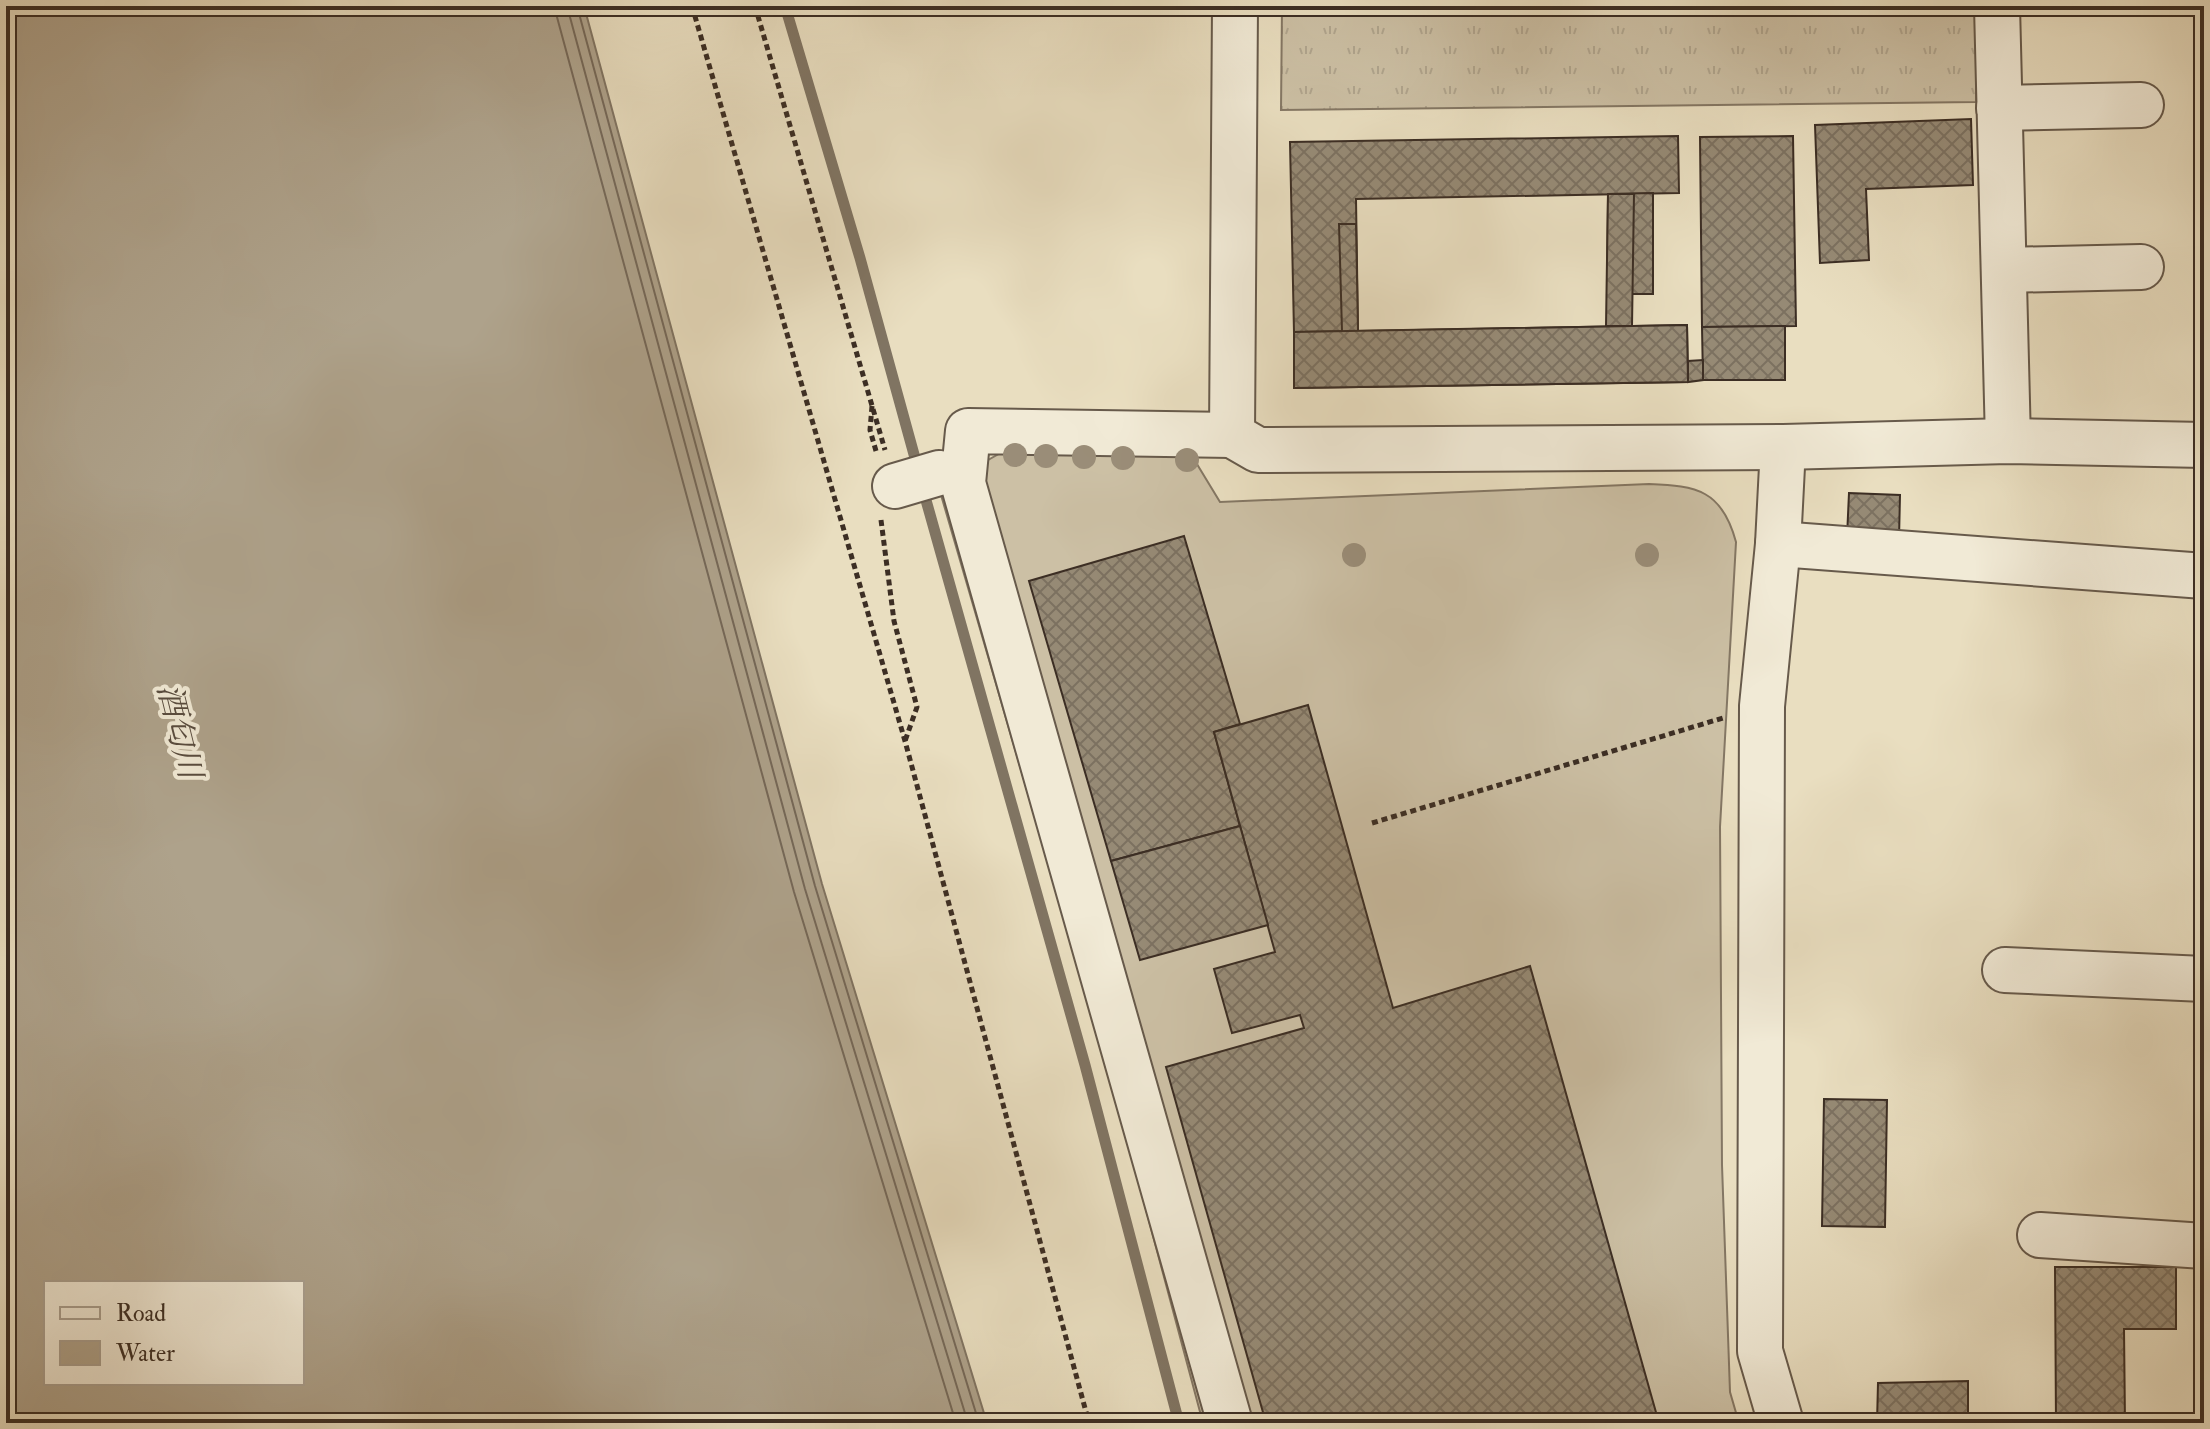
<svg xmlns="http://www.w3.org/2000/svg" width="2210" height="1429" font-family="'IM FELL Double Pica','Noto Serif JP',serif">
	<defs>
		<pattern id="grass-tufts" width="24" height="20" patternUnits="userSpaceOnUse" patternTransform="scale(2)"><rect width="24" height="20" fill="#ccc0a5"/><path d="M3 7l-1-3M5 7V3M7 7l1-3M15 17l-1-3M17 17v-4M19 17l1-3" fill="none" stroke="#b0a58e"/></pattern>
		<pattern id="building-cross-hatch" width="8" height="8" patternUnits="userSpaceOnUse" patternTransform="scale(2)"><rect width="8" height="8" fill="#968a75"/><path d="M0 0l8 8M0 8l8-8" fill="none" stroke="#7c7160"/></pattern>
	</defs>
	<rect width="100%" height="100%" fill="#e9dec0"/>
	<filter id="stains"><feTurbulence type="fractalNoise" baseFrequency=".0025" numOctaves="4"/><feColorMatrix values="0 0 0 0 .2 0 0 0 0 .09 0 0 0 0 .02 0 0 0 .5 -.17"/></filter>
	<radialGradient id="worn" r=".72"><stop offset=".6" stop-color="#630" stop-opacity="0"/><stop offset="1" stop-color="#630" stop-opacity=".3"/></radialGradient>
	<!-- grass -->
	<polygon fill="url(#grass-tufts)" stroke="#847764" stroke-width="2" points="1282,6 1976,6 1976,102 1281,110"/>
	<!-- pitch -->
	<path fill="#ccc0a5" stroke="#847764" stroke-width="2" d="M1011,447L1189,451L1220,502L1649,484C1697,486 1722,490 1736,542L1720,827L1722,1165L1730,1392L1739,1423H1203L1113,1086L939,488Z"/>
	<!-- water -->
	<path fill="#aea28b" stroke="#807462" stroke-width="2" fill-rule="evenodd" d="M6,6H584L822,884L987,1423H6ZM46,1283H302V1383H46Z"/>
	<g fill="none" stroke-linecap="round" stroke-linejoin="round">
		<!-- shore -->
		<g stroke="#756858" stroke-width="2">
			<polyline points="554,6 794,892 956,1423"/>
			<polyline points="567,6 805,889 968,1423"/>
			<polyline points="577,6 815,886 979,1423"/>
		</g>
		<!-- stream -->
		<g stroke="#807462" stroke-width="11">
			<polyline points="785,6 860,258 918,469"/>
			<polyline points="922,486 1085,1065 1179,1423"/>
		</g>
	</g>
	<!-- building -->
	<g fill="url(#building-cross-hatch)" stroke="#3c2e24" stroke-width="2">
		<polygon points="1952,6 1988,6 1988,10 1952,11"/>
		<polygon points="1971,119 1973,185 1866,189 1869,260 1820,263 1815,125"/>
		<polygon points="1678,136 1679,193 1356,199 1358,331 1294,332 1290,142"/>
		<polygon points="1793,136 1796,326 1702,327 1700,137"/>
		<polygon points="1653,193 1653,294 1607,294 1608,194"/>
		<polygon points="1608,194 1634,194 1632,326 1606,326"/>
		<polygon points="1339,224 1356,224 1358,331 1687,325 1688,382 1294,388 1294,367 1343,367"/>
		<polygon points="1687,325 1688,382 1294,388 1294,332"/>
		<polygon points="1785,326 1785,380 1703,380 1702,327"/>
		<polygon points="1703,360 1703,380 1688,382 1688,361"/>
		<polygon points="1849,493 1900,495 1899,539 1847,537"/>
		<polygon points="1184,536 1240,724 1214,732 1240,826 1111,861 1029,581"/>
		<polygon points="1308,705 1393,1008 1530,966 1659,1423 1266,1423 1166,1067 1304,1028 1300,1015 1232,1033 1214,969 1275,952 1214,732"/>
		<polygon points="1240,826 1268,925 1140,960 1111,861"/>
		<polygon points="1824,1099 1887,1100 1885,1227 1822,1226"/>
		<polygon points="2055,1267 2176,1267 2176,1329 2124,1329 2125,1423 2056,1423"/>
		<polygon points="1968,1381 1968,1422 1877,1423 1878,1383"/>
	</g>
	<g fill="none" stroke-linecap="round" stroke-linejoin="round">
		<!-- minor casing -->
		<g stroke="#675a4b" stroke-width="48">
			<g id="minor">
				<polyline points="1235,6 1232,435 1258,450 1783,447 2008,441 2204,445"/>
				<polyline points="1997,6 2008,441"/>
				<polyline points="1999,108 2141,105"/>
				<polyline points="2004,270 2141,267"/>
				<polyline points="895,486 939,473"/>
				<polyline points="1778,544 2204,576"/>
				<polyline points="2005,970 2204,979"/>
				<polyline points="2040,1235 2204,1246"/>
				<polyline points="1230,1423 963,483 968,431 1232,435"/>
				<polyline points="1781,1423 1760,1351 1762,706 1778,544 1783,447"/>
			</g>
		</g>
		<!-- path -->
		<g stroke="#3c2e24" stroke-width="5" stroke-dasharray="6 4" stroke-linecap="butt">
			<polyline points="692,6 905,741 1089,1423"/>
			<polyline points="755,6 885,450"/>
			<polyline points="872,406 870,430 876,451"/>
			<polyline points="881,520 894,621 917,707 905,741"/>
			<polyline points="1372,823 1723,718"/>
		</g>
		<!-- minor -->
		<use href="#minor" stroke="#f1ead6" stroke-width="44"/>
	</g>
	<!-- trees -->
	<g fill="#9a8d78">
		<circle cx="1015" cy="455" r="12"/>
		<circle cx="1046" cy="456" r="12"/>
		<circle cx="1084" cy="457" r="12"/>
		<circle cx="1123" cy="458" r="12"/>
		<circle cx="1187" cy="460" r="12"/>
		<circle cx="1354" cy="555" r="12"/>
		<circle cx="1647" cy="555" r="12"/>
	</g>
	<g text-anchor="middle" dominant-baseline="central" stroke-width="8" stroke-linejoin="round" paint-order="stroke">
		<!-- water labels -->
		<g font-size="32" font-style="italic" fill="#584b3e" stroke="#f1ead6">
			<text transform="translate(179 731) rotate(76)">酒匂川</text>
		</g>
	</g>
	<!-- margin -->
	<rect width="2210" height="1429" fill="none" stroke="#e9dec0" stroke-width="32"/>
	<rect x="8" y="8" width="2194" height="1413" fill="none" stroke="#3c2e24" stroke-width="4"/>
	<rect x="16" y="16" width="2178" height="1397" fill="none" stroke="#3c2e24" stroke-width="2"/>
	<!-- legend -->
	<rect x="44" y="1281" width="260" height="104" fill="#f1ead6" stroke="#a99f8f" stroke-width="2"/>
	<rect x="60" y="1307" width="40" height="12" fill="#f1ead6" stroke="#a99f8f" stroke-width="2"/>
	<text x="116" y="1321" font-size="24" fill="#3c2e24">Road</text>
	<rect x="60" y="1341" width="40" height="24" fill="#aea28b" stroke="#a99f8f" stroke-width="2"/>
	<text x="116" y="1361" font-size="24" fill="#3c2e24">Water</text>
	<rect width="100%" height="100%" filter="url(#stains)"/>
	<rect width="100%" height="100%" fill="url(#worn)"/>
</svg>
